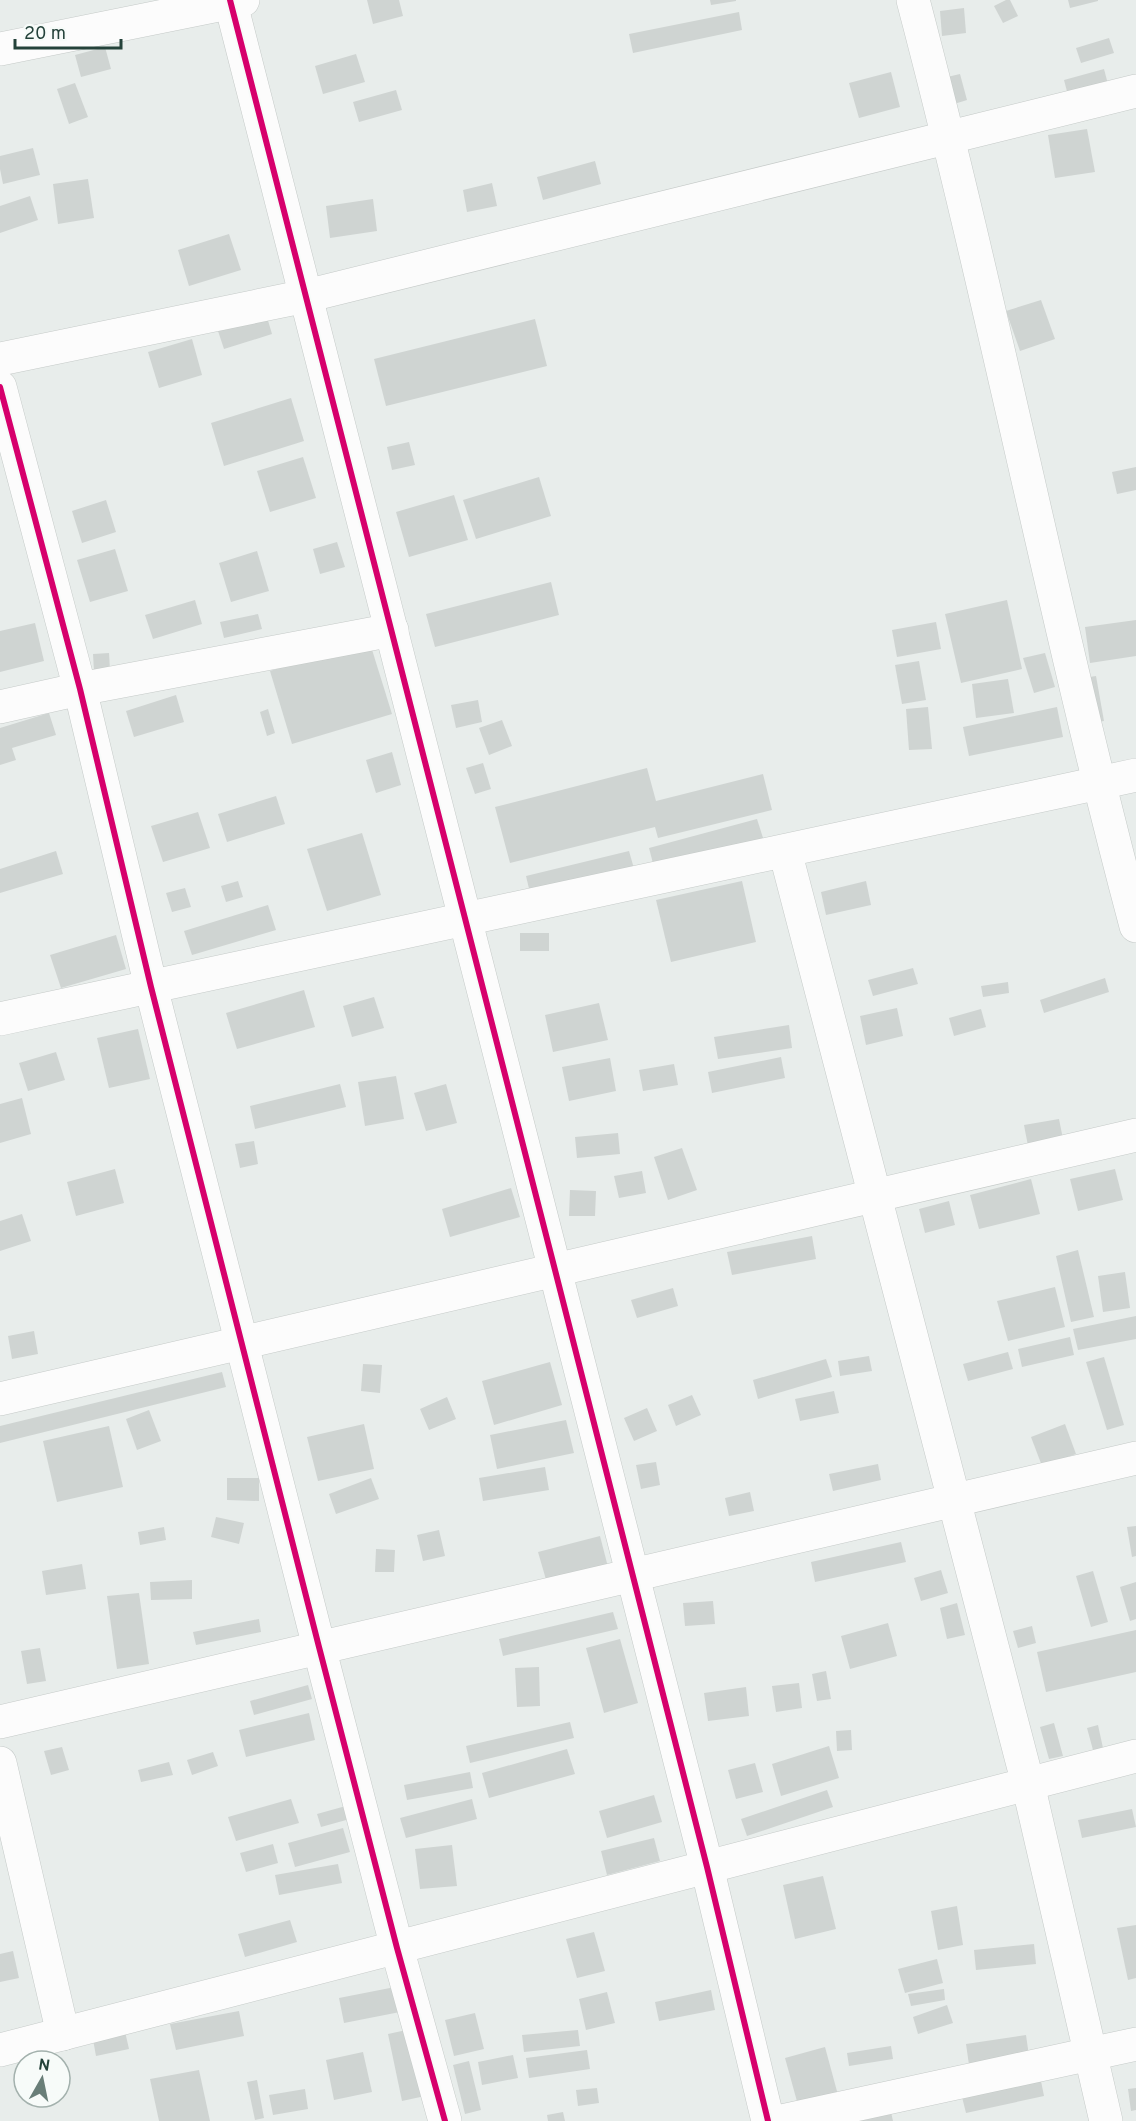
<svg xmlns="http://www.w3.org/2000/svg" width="1136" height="2121" font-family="Overpass,sans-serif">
	<rect width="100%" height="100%" fill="#e8edeb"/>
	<!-- building -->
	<g fill="#cfd4d2">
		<polygon points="367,0 399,0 403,16 373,24"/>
		<polygon points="710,0 736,0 736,1 711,5"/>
		<polygon points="1006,0 1010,0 1018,16 1003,23 994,6"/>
		<polygon points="1068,0 1098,0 1098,1 1070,8"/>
		<polygon points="964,8 966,33 942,36 940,11"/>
		<polygon points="739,12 742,30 633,53 629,34"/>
		<polygon points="1109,38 1114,53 1081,63 1076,48"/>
		<polygon points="105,47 111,69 81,77 75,55"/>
		<polygon points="356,54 365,82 323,94 315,66"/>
		<polygon points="1104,69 1109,88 1069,99 1064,80"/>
		<polygon points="891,72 900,107 859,118 849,83"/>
		<polygon points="960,74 967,100 951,105 943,78"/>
		<polygon points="75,83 88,117 69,124 57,89"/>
		<polygon points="396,90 402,110 359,122 353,102"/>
		<polygon points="1087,129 1095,172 1055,178 1048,135"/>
		<polygon points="33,148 40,175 3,184 0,169 0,156"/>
		<polygon points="595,161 601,184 543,200 537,177"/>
		<polygon points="88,179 94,218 58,224 53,184"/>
		<polygon points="492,183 497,206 467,212 463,190"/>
		<polygon points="30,196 38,220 0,233 0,206"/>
		<polygon points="373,199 377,231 330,238 326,206"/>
		<polygon points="229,234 241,270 189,286 178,250"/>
		<polygon points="1041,300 1055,339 1020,351 1006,311"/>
		<polygon points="264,307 272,334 224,349 215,322"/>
		<polygon points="535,319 547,366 386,406 374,359"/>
		<polygon points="192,339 202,375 159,388 148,352"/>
		<polygon points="291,398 304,441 224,466 211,423"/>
		<polygon points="409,442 415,465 392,470 387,447"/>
		<polygon points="303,457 316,498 270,512 257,471"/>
		<polygon points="1136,467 1136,490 1117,494 1112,472"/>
		<polygon points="539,477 551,516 476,539 463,500"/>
		<polygon points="454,495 468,540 409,557 396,512"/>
		<polygon points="106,500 116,532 82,543 72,511"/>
		<polygon points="337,542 345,567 320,574 313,549"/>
		<polygon points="115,549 128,591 90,602 77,560"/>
		<polygon points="257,551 269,591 231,602 219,563"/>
		<polygon points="551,582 559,615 435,647 426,614"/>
		<polygon points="195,600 202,624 153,639 145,615"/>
		<polygon points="1007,600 1022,669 961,683 945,614"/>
		<polygon points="258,614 262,629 224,638 220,622"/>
		<polygon points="1136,620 1136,656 1090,663 1085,627"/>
		<polygon points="936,622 941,649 897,657 892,630"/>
		<polygon points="35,623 44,661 0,672 0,631"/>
		<polygon points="369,640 392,714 292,744 270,671"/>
		<polygon points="109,653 110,670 94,671 93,654"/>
		<polygon points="1045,653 1055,687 1034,693 1023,658"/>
		<polygon points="919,661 926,700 902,704 895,665"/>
		<polygon points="1096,676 1104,721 1091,723 1083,678"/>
		<polygon points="1008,679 1014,713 976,718 972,684"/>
		<polygon points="176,695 184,722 134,737 126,711"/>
		<polygon points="478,700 482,722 456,728 451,705"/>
		<polygon points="928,707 932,749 909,750 906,709"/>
		<polygon points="1057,707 1063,737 969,756 963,727"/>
		<polygon points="268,709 275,733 267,736 260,712"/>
		<polygon points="49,713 56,735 12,748 16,760 0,765 0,728"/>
		<polygon points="502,720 512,746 489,755 479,728"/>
		<polygon points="392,752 401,785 376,793 366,760"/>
		<polygon points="483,763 491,789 475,794 466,768"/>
		<polygon points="647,768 656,801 763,774 772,810 658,838 655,827 510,863 495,807"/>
		<polygon points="276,796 285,824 227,842 218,814"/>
		<polygon points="198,812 210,848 163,862 151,826"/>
		<polygon points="757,819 764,841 655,871 649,848"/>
		<polygon points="362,833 381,895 327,911 307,849"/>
		<polygon points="56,851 63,874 0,893 0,869"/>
		<polygon points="629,851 635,872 531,897 526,876"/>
		<polygon points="238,881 243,897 226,902 221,886"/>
		<polygon points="742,881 756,942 671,962 656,900"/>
		<polygon points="866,881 871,905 826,915 821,892"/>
		<polygon points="185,888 191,907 172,912 166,893"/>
		<polygon points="268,905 276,930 192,955 184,931"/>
		<rect x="520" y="933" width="29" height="18"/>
		<polygon points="116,935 126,969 61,988 50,955"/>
		<polygon points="913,968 918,984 873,996 868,980"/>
		<polygon points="1105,978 1109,992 1044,1013 1040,1000"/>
		<polygon points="1008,982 1009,993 983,997 981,986"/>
		<polygon points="304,990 315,1027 237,1049 226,1013"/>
		<polygon points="374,997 384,1028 352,1037 343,1006"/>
		<polygon points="599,1003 608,1040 553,1052 545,1015"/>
		<polygon points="897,1008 903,1036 866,1045 860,1016"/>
		<polygon points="981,1009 986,1027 954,1036 949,1018"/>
		<polygon points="789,1025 792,1048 718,1059 714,1037"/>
		<polygon points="138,1029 150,1079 109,1088 97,1038"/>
		<polygon points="56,1052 65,1080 28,1091 19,1063"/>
		<polygon points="781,1057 785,1078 712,1093 708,1072"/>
		<polygon points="610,1058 616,1091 569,1101 562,1067"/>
		<polygon points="674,1064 678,1085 643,1091 639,1070"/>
		<polygon points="396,1076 404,1119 365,1126 358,1082"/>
		<polygon points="340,1084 346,1107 255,1129 250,1106"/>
		<polygon points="446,1084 457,1123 426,1131 414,1093"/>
		<polygon points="22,1098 31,1134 0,1143 0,1104"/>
		<polygon points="1059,1119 1063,1139 1028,1146 1024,1125"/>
		<polygon points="618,1133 620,1154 577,1158 575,1137"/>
		<polygon points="254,1141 258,1164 240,1168 235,1144"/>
		<polygon points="682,1148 697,1190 668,1200 654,1157"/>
		<polygon points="115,1169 124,1203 76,1216 67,1182"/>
		<polygon points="1115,1169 1123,1200 1078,1211 1070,1179"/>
		<polygon points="642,1171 646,1193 619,1198 614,1176"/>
		<polygon points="1031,1179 1040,1214 979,1229 970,1195"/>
		<polygon points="511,1188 520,1217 450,1237 442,1209"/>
		<polygon points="570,1190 596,1191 595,1216 569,1216"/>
		<polygon points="949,1201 955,1225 925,1233 919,1209"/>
		<polygon points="22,1214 31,1241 0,1251 0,1221"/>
		<polygon points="812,1236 816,1259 732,1275 727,1252"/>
		<polygon points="1078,1250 1094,1317 1071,1322 1056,1256"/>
		<polygon points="1125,1272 1130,1308 1103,1312 1098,1276"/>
		<polygon points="1055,1287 1065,1327 1008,1341 997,1301"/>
		<polygon points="673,1288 678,1306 637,1318 631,1300"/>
		<polygon points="1136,1316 1136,1339 1078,1350 1073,1329"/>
		<polygon points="34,1331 38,1354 12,1359 8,1336"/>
		<polygon points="1070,1337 1074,1355 1022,1367 1018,1349"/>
		<polygon points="1008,1352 1013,1369 968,1381 963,1364"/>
		<polygon points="869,1356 872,1371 840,1376 838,1361"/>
		<polygon points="1104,1357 1124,1425 1107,1430 1086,1362"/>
		<polygon points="826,1359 832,1377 758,1399 753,1380"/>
		<polygon points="550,1362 562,1405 494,1425 482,1381"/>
		<polygon points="363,1364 382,1365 380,1393 361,1391"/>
		<polygon points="222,1372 226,1387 0,1443 0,1426"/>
		<polygon points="834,1391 839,1413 800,1421 795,1399"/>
		<polygon points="692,1395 701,1415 676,1426 668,1405"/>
		<polygon points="447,1397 456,1419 429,1430 420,1409"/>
		<polygon points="647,1408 657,1431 634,1441 624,1418"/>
		<polygon points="149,1410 161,1441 137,1450 126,1419"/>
		<polygon points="566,1420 574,1453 497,1469 490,1435"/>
		<polygon points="364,1424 374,1469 318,1481 307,1437"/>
		<polygon points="1065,1424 1076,1454 1042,1466 1031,1437"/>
		<polygon points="109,1426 123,1487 57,1502 43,1441"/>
		<polygon points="656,1462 660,1485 641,1489 636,1465"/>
		<polygon points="878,1464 881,1480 833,1491 829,1474"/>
		<polygon points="545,1467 549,1490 483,1501 479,1478"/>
		<polygon points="227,1478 259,1478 259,1501 227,1500"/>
		<polygon points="371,1478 379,1499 336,1514 329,1494"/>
		<polygon points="750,1492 754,1511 729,1516 725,1498"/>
		<polygon points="216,1517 244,1523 239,1544 211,1537"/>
		<polygon points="1136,1526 1136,1556 1132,1557 1127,1527"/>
		<polygon points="164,1527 166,1540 140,1545 138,1532"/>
		<polygon points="439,1530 445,1556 423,1561 417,1535"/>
		<polygon points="600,1536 608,1567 547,1583 538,1552"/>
		<polygon points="901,1542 906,1562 815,1582 811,1562"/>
		<polygon points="376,1549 395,1550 394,1572 375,1572"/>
		<polygon points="82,1564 86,1589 46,1595 42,1571"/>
		<polygon points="941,1570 948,1593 921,1601 914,1578"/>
		<polygon points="1093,1571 1108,1622 1091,1627 1076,1576"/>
		<polygon points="192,1580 192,1599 151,1600 150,1582"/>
		<polygon points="1136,1582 1136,1619 1130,1621 1120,1587"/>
		<polygon points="139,1593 149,1664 117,1669 107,1596"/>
		<polygon points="713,1601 715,1624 685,1626 683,1603"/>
		<polygon points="957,1603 965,1635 947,1639 940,1608"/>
		<polygon points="613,1612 618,1629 503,1656 499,1639"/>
		<polygon points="259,1619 261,1632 196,1645 193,1632"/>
		<polygon points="888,1623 897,1656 850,1669 841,1636"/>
		<polygon points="1032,1626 1036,1643 1018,1648 1013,1631"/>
		<polygon points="1136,1630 1136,1672 1046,1692 1037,1652"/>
		<polygon points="620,1639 638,1703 604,1713 586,1648"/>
		<polygon points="40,1648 46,1681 27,1684 21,1651"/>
		<polygon points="539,1667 540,1706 517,1707 515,1668"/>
		<polygon points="826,1671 831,1699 817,1701 812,1674"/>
		<polygon points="799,1683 802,1708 776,1712 772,1686"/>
		<polygon points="308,1685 312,1699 254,1715 250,1701"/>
		<polygon points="746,1687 749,1716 708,1721 704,1693"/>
		<polygon points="309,1713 315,1740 246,1757 239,1730"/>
		<polygon points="570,1722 574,1738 470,1763 466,1746"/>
		<polygon points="1054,1723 1063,1756 1049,1759 1040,1727"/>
		<polygon points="1098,1725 1103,1748 1093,1750 1087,1728"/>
		<polygon points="851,1730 852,1750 837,1751 836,1731"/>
		<polygon points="829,1746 839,1778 781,1796 772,1764"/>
		<polygon points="62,1747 69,1770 51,1775 44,1751"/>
		<polygon points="567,1749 575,1774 489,1798 482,1773"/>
		<polygon points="213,1752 218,1766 192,1775 187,1760"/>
		<polygon points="169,1762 173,1775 141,1782 138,1770"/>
		<polygon points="755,1763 763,1792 736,1799 728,1770"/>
		<polygon points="470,1772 473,1788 407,1800 404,1785"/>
		<polygon points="827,1790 833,1807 747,1836 741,1819"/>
		<polygon points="654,1795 662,1822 607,1838 599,1811"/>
		<polygon points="291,1799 299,1823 236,1841 228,1817"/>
		<polygon points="472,1799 477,1819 406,1838 400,1818"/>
		<polygon points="353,1804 357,1817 321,1827 317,1814"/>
		<polygon points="1132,1809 1136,1827 1082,1838 1078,1820"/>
		<polygon points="343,1828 350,1852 295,1867 288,1843"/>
		<polygon points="654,1838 660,1861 607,1875 601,1851"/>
		<polygon points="273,1844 278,1863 246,1872 240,1853"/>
		<polygon points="452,1845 457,1886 420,1889 415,1849"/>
		<polygon points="338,1864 342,1883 279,1895 275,1875"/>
		<polygon points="823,1876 836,1929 795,1939 783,1885"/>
		<polygon points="957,1906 963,1945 938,1950 931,1911"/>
		<polygon points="290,1920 297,1942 245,1957 238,1934"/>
		<polygon points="1136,1925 1136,1978 1128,1980 1117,1928"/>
		<polygon points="594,1932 605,1971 577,1978 566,1939"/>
		<polygon points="1034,1944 1036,1964 976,1970 974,1950"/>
		<polygon points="13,1951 19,1978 0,1982 0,1954"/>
		<polygon points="937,1959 943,1983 905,1993 898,1969"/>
		<polygon points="395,1987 400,2012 344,2023 339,1998"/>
		<polygon points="944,1989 945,2000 911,2006 908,1994"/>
		<polygon points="711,1990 715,2010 659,2021 655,2002"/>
		<polygon points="607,1992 615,2023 586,2030 579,1999"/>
		<polygon points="947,2005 953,2023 918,2034 913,2017"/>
		<polygon points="239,2011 244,2036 176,2050 170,2024"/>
		<polygon points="475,2013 484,2049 454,2056 445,2020"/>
		<polygon points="124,2027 129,2049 96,2056 92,2034"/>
		<polygon points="411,2029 425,2096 402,2101 388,2034"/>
		<polygon points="578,2030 580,2046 524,2052 522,2035"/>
		<polygon points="1026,2035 1029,2056 969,2065 966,2044"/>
		<polygon points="891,2046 893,2059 849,2066 847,2053"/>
		<polygon points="825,2047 838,2095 798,2105 785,2058"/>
		<polygon points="587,2050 590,2069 529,2078 526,2058"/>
		<polygon points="363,2052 372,2092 334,2100 326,2060"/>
		<polygon points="513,2055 518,2078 482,2085 478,2062"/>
		<polygon points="469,2061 481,2110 465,2114 453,2065"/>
		<polygon points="199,2070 210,2121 159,2121 150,2079"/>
		<polygon points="1040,2076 1044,2096 966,2113 961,2093"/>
		<polygon points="257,2080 264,2118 255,2120 247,2082"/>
		<polygon points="597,2088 599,2103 578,2106 576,2090"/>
		<polygon points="1136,2088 1136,2110 1131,2111 1128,2089"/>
		<polygon points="305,2089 308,2109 273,2115 269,2095"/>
		<polygon points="890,2108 893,2121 832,2121"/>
		<polygon points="563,2112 565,2121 548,2121 547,2115"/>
	</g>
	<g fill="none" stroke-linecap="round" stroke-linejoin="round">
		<!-- minor casing -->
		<g stroke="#c5cac8" stroke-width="34">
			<g id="minor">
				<polyline points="230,0 555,1270 707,1867 768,2121"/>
				<path d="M913,0C994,307 1054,619 1136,926"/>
				<polyline points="0,49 243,0"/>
				<polyline points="0,359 306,296 1136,91"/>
				<polyline points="0,387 80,689 151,987 319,1647 397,1948 445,2121"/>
				<polyline points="0,707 80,689 392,630"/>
				<polyline points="785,851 1028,1784 1106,2121"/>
				<polyline points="0,1019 1136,775"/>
				<polyline points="0,1399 1136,1135"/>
				<polyline points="0,1722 1136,1458"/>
				<polyline points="0,1763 63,2034"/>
				<polyline points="0,2050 1136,1756"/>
				<polyline points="781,2121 1136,2044"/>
			</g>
		</g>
		<!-- minor -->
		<use href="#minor" stroke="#fcfcfc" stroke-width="33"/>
		<!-- cycleway casing -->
		<g stroke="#f7fbf9" stroke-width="10">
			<g id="cycleway">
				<polyline points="230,0 555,1270 707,1867 768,2121"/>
				<polyline points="0,387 80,689 151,987 319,1647 397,1948 445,2121"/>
			</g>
		</g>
		<!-- cycleway -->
		<use href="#cycleway" stroke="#d6006c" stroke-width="6"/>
	</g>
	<!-- north arrow -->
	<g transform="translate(42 2079) rotate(9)"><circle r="28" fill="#f7fbf9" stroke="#a3b1ad" stroke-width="1.5"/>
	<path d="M0-4.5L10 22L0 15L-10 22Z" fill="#697e78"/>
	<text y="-9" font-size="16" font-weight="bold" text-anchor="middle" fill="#24423a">N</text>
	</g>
	<!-- scale -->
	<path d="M15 39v9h106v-9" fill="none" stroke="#24423a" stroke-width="3"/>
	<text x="24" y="39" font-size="18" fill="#24423a" stroke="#f7fbf9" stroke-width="4.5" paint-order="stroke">20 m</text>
</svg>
